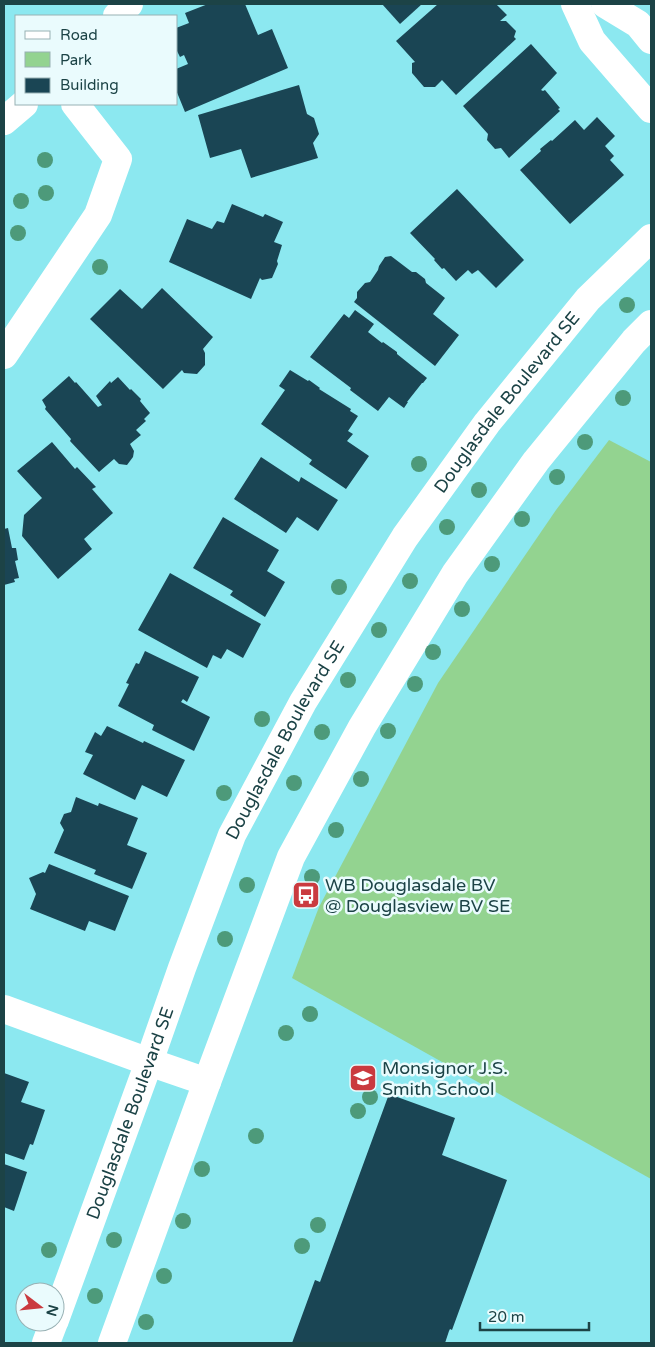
<svg xmlns="http://www.w3.org/2000/svg" width="655" height="1347" font-family="'Varela Round',sans-serif">
	<rect width="100%" height="100%" fill="#8ce8f0"/>
	<!-- green -->
	<polygon fill="#93d390" points="609,440 651,462 651,1179 292,978 319,907 438,683 556,510"/>
	<!-- building -->
	<g fill="#1a4554">
		<polygon points="208,4 245,4 258,35 272,29 288,68 185,112 176,90 176,69 188,64 184,55 180,57 176,49 176,28 189,23 185,13"/>
		<polygon points="382,4 422,4 400,24"/>
		<polygon points="438,4 496,4 507,15 500,21 506,21 516,31 514,37 516,39 456,95 442,80 435,87 424,87 412,73 412,63 415,62 396,41"/>
		<polygon points="531,44 557,73 541,90 543,91 545,90 560,108 558,109 560,111 509,158 501,148 495,149 487,140 488,134 463,106"/>
		<polygon points="299,85 307,114 314,118 319,134 313,143 318,158 251,178 241,149 210,158 198,115"/>
		<polygon points="597,117 615,136 605,146 614,156 610,160 624,175 570,224 520,170 541,151 540,149 551,140 552,141 575,120 584,130"/>
		<polygon points="457,189 524,260 496,288 478,270 472,274 468,270 456,281 444,268 442,269 434,260 435,259 410,233"/>
		<polygon points="232,204 263,217 265,214 283,222 274,242 282,245 277,261 278,264 272,278 262,280 260,278 251,299 169,262 187,219 212,229 217,221 224,223"/>
		<polygon points="391,256 412,272 416,272 425,279 426,283 445,298 433,314 459,335 435,366 354,302 357,298 357,292 365,283 370,282 378,270 379,266 385,257"/>
		<polygon points="162,288 213,337 203,349 205,353 205,365 197,374 184,373 182,370 163,389 90,319 120,289 142,309"/>
		<polygon points="355,310 374,324 368,332 382,343 383,342 397,352 397,354 427,378 423,383 422,383 407,402 408,402 404,408 389,397 378,411 350,390 351,388 310,357 344,314 349,318"/>
		<polygon points="290,370 308,381 309,380 320,388 319,389 351,409 350,411 358,416 348,431 353,434 347,441 369,456 346,489 309,464 312,460 261,424 285,390 279,386"/>
		<polygon points="69,376 75,383 76,382 98,407 102,405 96,396 110,381 111,383 118,377 130,390 131,389 141,399 140,401 150,413 144,419 146,421 136,430 141,435 130,444 134,451 133,457 127,465 119,464 114,459 99,472 70,441 71,439 45,409 46,407 42,400"/>
		<polygon points="52,442 75,469 77,467 96,487 92,489 113,513 84,539 92,549 58,579 22,536 24,515 42,498 17,471"/>
		<polygon points="261,457 299,482 301,477 338,500 318,531 297,517 286,533 234,499"/>
		<polygon points="223,517 279,550 267,571 285,582 265,617 230,595 233,591 193,568"/>
		<polygon points="8,528 12,548 16,548 18,560 15,561 19,578 14,579 15,582 4,585 4,529"/>
		<polygon points="170,573 261,624 243,658 227,649 221,659 213,655 207,668 138,630"/>
		<polygon points="145,651 199,677 187,702 183,699 181,702 210,717 194,751 152,730 154,725 118,706 129,684 126,683 136,663 139,664"/>
		<polygon points="107,726 143,743 144,741 185,760 167,797 142,785 135,800 83,774 93,755 85,752 95,732 101,736"/>
		<polygon points="76,797 98,806 99,803 138,818 127,845 147,853 132,889 94,874 96,870 54,853 64,830 60,823 64,814 71,812"/>
		<polygon points="49,864 129,896 115,931 89,921 85,931 30,909 36,894 29,878 43,872 45,873"/>
		<polygon points="4,1073 29,1082 21,1102 45,1110 33,1145 30,1144 24,1160 4,1153"/>
		<polygon points="389,1094 455,1118 442,1155 507,1180 452,1330 450,1329 449,1331 445,1343 292,1343 315,1280 320,1282"/>
		<polygon points="4,1164 27,1172 14,1211 4,1207"/>
	</g>
	<g fill="none" stroke-linecap="round" stroke-linejoin="round">
		<!-- minor -->
		<g stroke="#fff" stroke-width="28">
			<polyline points="575,4 592,41 651,109"/>
			<polyline points="605,4 638,24 651,40"/>
			<polyline points="117,16 129,4"/>
			<polyline points="4,121 24,104"/>
			<polyline points="4,355 98,215 118,159 75,104"/>
			<polyline points="4,1009 149,1062 207,1082"/>
		</g>
		<!-- tertiary -->
		<g stroke="#fff" stroke-width="28">
			<path id="s1" d="M55,1320L149,1062L182,968L232,835L303,702L405,537L487,423L588,299L651,238"/>
			<polyline points="46,1343 54,1322"/>
			<polyline points="112,1343 207,1082 291,857 362,727 455,574 536,461 634,341 651,324"/>
		</g>
	</g>
	<!-- trees -->
	<g fill="#4d9a7a">
		<circle cx="45" cy="160" r="8"/>
		<circle cx="46" cy="193" r="8"/>
		<circle cx="21" cy="201" r="8"/>
		<circle cx="18" cy="233" r="8"/>
		<circle cx="100" cy="267" r="8"/>
		<circle cx="627" cy="305" r="8"/>
		<circle cx="623" cy="398" r="8"/>
		<circle cx="585" cy="442" r="8"/>
		<circle cx="419" cy="464" r="8"/>
		<circle cx="557" cy="477" r="8"/>
		<circle cx="479" cy="490" r="8"/>
		<circle cx="522" cy="519" r="8"/>
		<circle cx="447" cy="527" r="8"/>
		<circle cx="492" cy="564" r="8"/>
		<circle cx="410" cy="581" r="8"/>
		<circle cx="339" cy="587" r="8"/>
		<circle cx="462" cy="609" r="8"/>
		<circle cx="379" cy="630" r="8"/>
		<circle cx="433" cy="652" r="8"/>
		<circle cx="348" cy="680" r="8"/>
		<circle cx="415" cy="684" r="8"/>
		<circle cx="262" cy="719" r="8"/>
		<circle cx="388" cy="731" r="8"/>
		<circle cx="322" cy="732" r="8"/>
		<circle cx="361" cy="779" r="8"/>
		<circle cx="294" cy="783" r="8"/>
		<circle cx="224" cy="793" r="8"/>
		<circle cx="336" cy="830" r="8"/>
		<circle cx="312" cy="877" r="8"/>
		<circle cx="247" cy="885" r="8"/>
		<circle cx="225" cy="939" r="8"/>
		<circle cx="310" cy="1014" r="8"/>
		<circle cx="286" cy="1033" r="8"/>
		<circle cx="370" cy="1097" r="8"/>
		<circle cx="358" cy="1111" r="8"/>
		<circle cx="256" cy="1136" r="8"/>
		<circle cx="202" cy="1169" r="8"/>
		<circle cx="183" cy="1221" r="8"/>
		<circle cx="318" cy="1225" r="8"/>
		<circle cx="114" cy="1240" r="8"/>
		<circle cx="302" cy="1246" r="8"/>
		<circle cx="49" cy="1250" r="8"/>
		<circle cx="164" cy="1276" r="8"/>
		<circle cx="95" cy="1296" r="8"/>
		<circle cx="146" cy="1322" r="8"/>
	</g>
	<!-- icons -->
	<defs>
		<g id="bus-square" transform="scale(1.4375)"><rect x="-9" y="-9" width="18" height="18" rx="4" fill="#ca3a3f" stroke="#eafbfd"/><path d="M-5-6H5V4H4V6H2V4H-2V6H-4V4H-5ZM-3.5-4V0h7V-4ZM-3.5 1.2v1.5H-2V1.2ZM2 1.2v1.5H3.5V1.2Z" fill="#fff"/></g>
		<g id="school-square" transform="scale(1.4375)"><rect x="-9" y="-9" width="18" height="18" rx="4" fill="#ca3a3f" stroke="#eafbfd"/><path d="M0-5L7-2L0 1L-7-2ZM-4 1L0 2.5L4 1V4Q0 6-4 4Z" fill="#fff"/></g>
	</defs>
	<g fill-rule="evenodd">
		<use href="#bus-square" x="306" y="895"/>
		<use href="#school-square" x="363" y="1078"/>
	</g>
	<g text-anchor="middle" dominant-baseline="central" stroke-width="5" stroke-linejoin="round" paint-order="stroke">
		<!-- street labels -->
		<g font-size="18" fill="#1c4346" stroke="#eafbfd">
			<text stroke="none"><textPath href="#s1" startOffset="1030">Douglasdale Boulevard SE</textPath></text>
			<text stroke="none"><textPath href="#s1" startOffset="625">Douglasdale Boulevard SE</textPath></text>
			<text stroke="none"><textPath href="#s1" startOffset="220">Douglasdale Boulevard SE</textPath></text>
		</g>
		<!-- poi labels -->
		<g font-size="18" fill="#1c4346" stroke="#eafbfd" text-anchor="start">
			<text x="325" y="885">WB Douglasdale BV<tspan x="325" dy="21">@ Douglasview BV SE</tspan></text>
			<text x="382" y="1068">Monsignor J.S.<tspan x="382" dy="21">Smith School</tspan></text>
		</g>
	</g>
	<!-- border -->
	<rect width="655" height="1347" fill="none" stroke="#1c4346" stroke-width="10"/>
	<!-- legend -->
	<rect x="15" y="15" width="162" height="90" fill="#eafbfd" stroke="#98b1b4"/>
	<rect x="25" y="31" width="25" height="8" fill="#ffffff" stroke="#98b1b4"/>
	<text x="60" y="40" font-size="15" fill="#1c4346">Road</text>
	<rect x="25" y="52" width="25" height="15" fill="#93d390" stroke="#98b1b4"/>
	<text x="60" y="65" font-size="15" fill="#1c4346">Park</text>
	<rect x="25" y="78" width="25" height="15" fill="#1a4554" stroke="#98b1b4"/>
	<text x="60" y="90" font-size="15" fill="#1c4346">Building</text>
	<!-- north arrow -->
	<g transform="translate(40 1307) rotate(106)"><circle r="24" fill="#eafbfd" stroke="#98b1b4"/>
	<path d="M0-4L9 19L0 12L-9 19Z" fill="#ca3a3f"/>
	<text y="-8" font-size="14" font-weight="bold" text-anchor="middle" fill="#1c4346">N</text>
	</g>
	<!-- scale -->
	<path d="M480 1322v8h109v-8" fill="none" stroke="#1c4346" stroke-width="2.5"/>
	<text x="488" y="1322" font-size="15" fill="#1c4346" stroke="#eafbfd" stroke-width="4" paint-order="stroke">20 m</text>
</svg>
